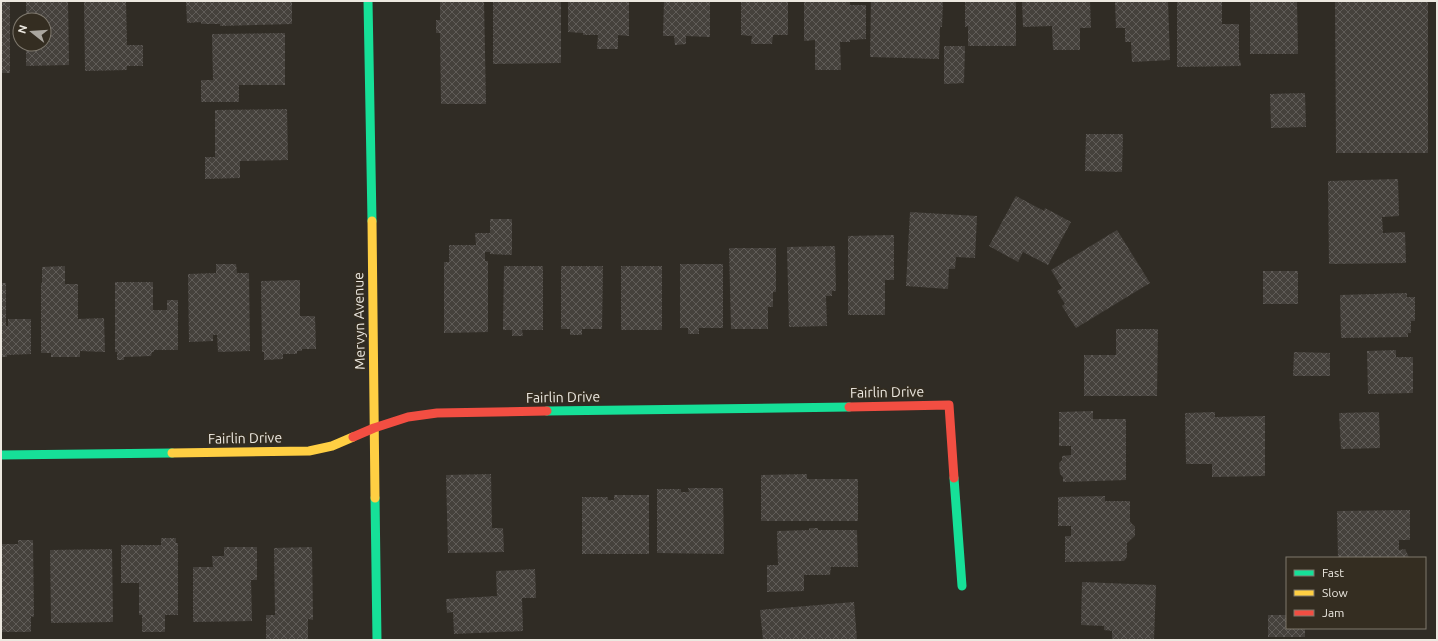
<svg xmlns="http://www.w3.org/2000/svg" width="1438" height="641" font-family="Ubuntu,sans-serif">
	<defs>
		<pattern id="building-cross-hatch" width="8" height="8" patternUnits="userSpaceOnUse"><rect width="8" height="8" fill="#45413c"/><path d="M0 0l8 8M0 8l8-8" fill="none" stroke="#605c58"/></pattern>
	</defs>
	<rect width="100%" height="100%" fill="#302c25"/>
	<!-- building -->
	<g fill="url(#building-cross-hatch)">
		<polygon points="1,1 10,2 10,73 1,73"/>
		<polygon points="26,1 68,1 69,65 26,66 26,44 44,44 44,20 26,20"/>
		<polygon points="84,1 126,1 127,45 143,45 143,66 127,66 127,70 85,71"/>
		<polygon points="186,1 292,1 292,24 220,26 220,24 201,24 201,22 187,23"/>
		<polygon points="440,1 484,1 486,104 441,104 440,33 436,33 436,20 440,20"/>
		<polygon points="493,1 561,1 561,63 493,64"/>
		<polygon points="568,1 629,1 629,36 618,35 618,49 597,49 598,35 583,35 583,33 568,32"/>
		<polygon points="664,1 710,1 710,37 686,36 686,44 675,45 674,36 663,36"/>
		<polygon points="741,1 788,1 788,35 773,35 772,44 751,44 752,36 741,35"/>
		<polygon points="804,1 850,1 850,5 866,5 866,39 850,40 850,42 840,42 841,70 815,70 815,40 804,41"/>
		<polygon points="871,1 943,1 942,27 940,27 939,59 870,57"/>
		<polygon points="965,1 1016,1 1016,46 968,46 968,26 965,27"/>
		<polygon points="1022,1 1090,1 1091,28 1080,28 1080,50 1053,50 1052,26 1023,27"/>
		<polygon points="1115,1 1168,1 1170,60 1132,62 1131,42 1125,42 1125,28 1116,28"/>
		<polygon points="1177,1 1222,1 1222,24 1239,24 1239,60 1240,60 1241,66 1177,67"/>
		<polygon points="1250,1 1297,1 1298,54 1250,54"/>
		<polygon points="1335,1 1428,1 1428,153 1336,153"/>
		<polygon points="285,33 285,85 239,85 239,102 201,102 201,80 213,80 212,34"/>
		<polygon points="944,46 965,46 964,83 944,84"/>
		<polygon points="1305,93 1306,127 1271,128 1270,94"/>
		<polygon points="287,109 288,160 240,161 240,178 205,179 205,157 215,157 215,110"/>
		<polygon points="1086,134 1123,134 1122,172 1085,171"/>
		<polygon points="1398,179 1399,216 1382,217 1383,233 1405,232 1406,263 1329,264 1328,181"/>
		<polygon points="1016,196 1044,211 1045,208 1071,222 1048,265 1023,252 1018,262 989,246"/>
		<polygon points="910,212 977,216 975,258 956,257 955,269 949,269 948,289 906,286"/>
		<polygon points="490,219 512,219 512,255 490,254 490,252 485,252 485,261 488,261 488,332 444,333 444,262 449,262 449,245 476,245 475,233 490,233"/>
		<polygon points="1117,230 1150,283 1076,328 1062,306 1065,304 1057,291 1062,288 1051,270"/>
		<polygon points="894,235 894,280 885,280 885,315 848,315 848,236"/>
		<polygon points="835,246 836,291 832,291 832,296 826,296 827,326 789,327 787,247"/>
		<polygon points="729,248 776,248 776,292 773,292 773,307 768,307 768,329 731,329"/>
		<polygon points="216,264 236,264 237,273 249,273 250,351 218,352 217,335 213,335 213,341 189,342 188,274 216,273"/>
		<polygon points="680,264 723,264 723,328 699,328 699,334 688,334 688,328 680,328"/>
		<polygon points="65,266 65,284 78,284 78,319 104,318 105,352 80,351 80,357 51,357 51,353 41,353 41,283 42,283 42,267"/>
		<polygon points="504,266 543,266 543,330 522,330 523,336 512,336 512,330 503,330"/>
		<polygon points="561,266 603,266 602,329 582,329 582,335 570,335 570,329 561,329"/>
		<rect x="621" y="266" width="41" height="64"/>
		<rect x="1263" y="271" width="35" height="33"/>
		<polygon points="300,280 300,316 315,316 316,349 302,349 302,351 297,351 297,354 283,354 283,359 264,360 264,352 262,352 261,281"/>
		<polygon points="115,282 153,282 153,310 167,310 167,300 178,300 178,350 154,350 154,352 152,352 151,356 124,357 124,360 117,360 117,352 115,352"/>
		<polygon points="1,283 6,283 6,326 8,326 8,319 31,319 31,354 7,355 7,357 1,357"/>
		<polygon points="1407,293 1407,297 1415,297 1415,321 1411,321 1411,333 1408,333 1408,337 1341,338 1340,295"/>
		<polygon points="1116,329 1158,329 1157,396 1084,396 1084,355 1116,355"/>
		<polygon points="1396,350 1396,357 1413,357 1413,393 1368,394 1367,351"/>
		<polygon points="1294,352 1330,353 1330,376 1293,376"/>
		<polygon points="1093,411 1093,419 1126,419 1126,480 1063,482 1063,477 1060,474 1059,463 1062,460 1062,456 1071,455 1071,446 1059,446 1059,412"/>
		<polygon points="1215,412 1215,417 1265,416 1265,476 1212,477 1212,464 1186,464 1185,413"/>
		<polygon points="1379,412 1380,448 1341,449 1339,413"/>
		<polygon points="491,474 492,528 503,528 504,552 448,553 446,475"/>
		<polygon points="807,474 807,479 858,479 858,521 761,521 761,475"/>
		<polygon points="688,488 723,488 724,554 657,553 657,489 681,489 681,492 689,492"/>
		<polygon points="614,495 649,495 649,554 582,554 582,497 608,497 608,500 614,500"/>
		<polygon points="1105,496 1105,501 1130,501 1130,522 1135,527 1135,536 1127,543 1127,557 1124,561 1065,562 1065,536 1071,536 1071,526 1058,526 1058,497"/>
		<polygon points="1410,510 1410,540 1399,540 1399,550 1405,549 1408,555 1409,558 1338,558 1337,511"/>
		<polygon points="809,528 818,528 818,530 857,530 858,567 831,567 830,575 804,575 804,591 767,592 767,565 778,565 777,531 809,530"/>
		<polygon points="161,538 176,538 176,543 178,543 178,615 165,615 165,632 142,632 142,615 139,615 139,583 121,583 121,545 161,545"/>
		<polygon points="18,540 33,540 34,617 31,616 31,632 1,632 1,544 18,544"/>
		<polygon points="224,547 257,547 257,580 251,580 252,621 193,622 193,567 213,567 212,556 224,556"/>
		<polygon points="312,547 313,620 308,619 308,640 266,640 266,615 275,615 274,548"/>
		<polygon points="112,549 113,622 51,623 50,550"/>
		<polygon points="535,569 536,598 522,598 523,631 454,634 453,612 447,613 446,599 497,596 496,571"/>
		<polygon points="1082,582 1156,585 1154,640 1112,640 1112,631 1104,630 1104,626 1081,625"/>
		<polygon points="854,602 857,640 763,640 760,610"/>
		<polygon points="1268,615 1287,615 1287,628 1305,628 1305,637 1268,637"/>
	</g>
	<g fill="none" stroke-linecap="round" stroke-linejoin="round">
		<!-- fast -->
		<g stroke="#16e098" stroke-width="9">
			<polyline points="368,1 372,221"/>
			<polyline points="547,411 849,407"/>
			<polyline points="1,455 172,453"/>
			<polyline points="954,478 962,586"/>
			<polyline points="375,498 377,640"/>
		</g>
		<!-- slow -->
		<g stroke="#ffcf43" stroke-width="9">
			<polyline points="372,221 375,498"/>
			<polyline points="172,453 309,451 332,446 353,437"/>
		</g>
		<!-- jam -->
		<g stroke="#f24e42" stroke-width="9">
			<polyline points="849,407 949,405 954,478"/>
			<polyline points="353,437 374,428 408,417 437,413 547,411"/>
		</g>
	</g>
	<g text-anchor="middle" dominant-baseline="central" stroke-width="3.5" stroke-linejoin="round" paint-order="stroke">
		<!-- street labels -->
		<g font-size="14" fill="#ece8e0" stroke="#342d21">
			<text transform="translate(359 321) rotate(-91)">Mervyn Avenue</text>
			<text transform="translate(887 392) rotate(-1)">Fairlin Drive</text>
			<text transform="translate(563 397) rotate(-1)">Fairlin Drive</text>
			<text transform="translate(245 438) rotate(-1)">Fairlin Drive</text>
		</g>
	</g>
	<!-- border -->
	<rect width="1438" height="641" fill="none" stroke="#ece8e0" stroke-width="4"/>
	<!-- legend -->
	<rect x="1286" y="557" width="140" height="72" fill="#342d21" stroke="#7e786d"/>
	<rect x="1294" y="570" width="20" height="6" fill="#16e098" stroke="#7e786d"/>
	<text x="1322" y="577" font-size="12" fill="#ece8e0">Fast</text>
	<rect x="1294" y="590" width="20" height="6" fill="#ffcf43" stroke="#7e786d"/>
	<text x="1322" y="597" font-size="12" fill="#ece8e0">Slow</text>
	<rect x="1294" y="610" width="20" height="6" fill="#f24e42" stroke="#7e786d"/>
	<text x="1322" y="617" font-size="12" fill="#ece8e0">Jam</text>
	<!-- north arrow -->
	<g transform="translate(32 32) rotate(287)"><circle r="19" fill="#342d21" stroke="#7e786d"/>
	<path d="M0-3L7 15L0 10L-7 15Z" fill="#aaa69f"/>
	<text y="-6" font-size="11" font-weight="bold" text-anchor="middle" fill="#ece8e0">N</text>
	</g>
</svg>
